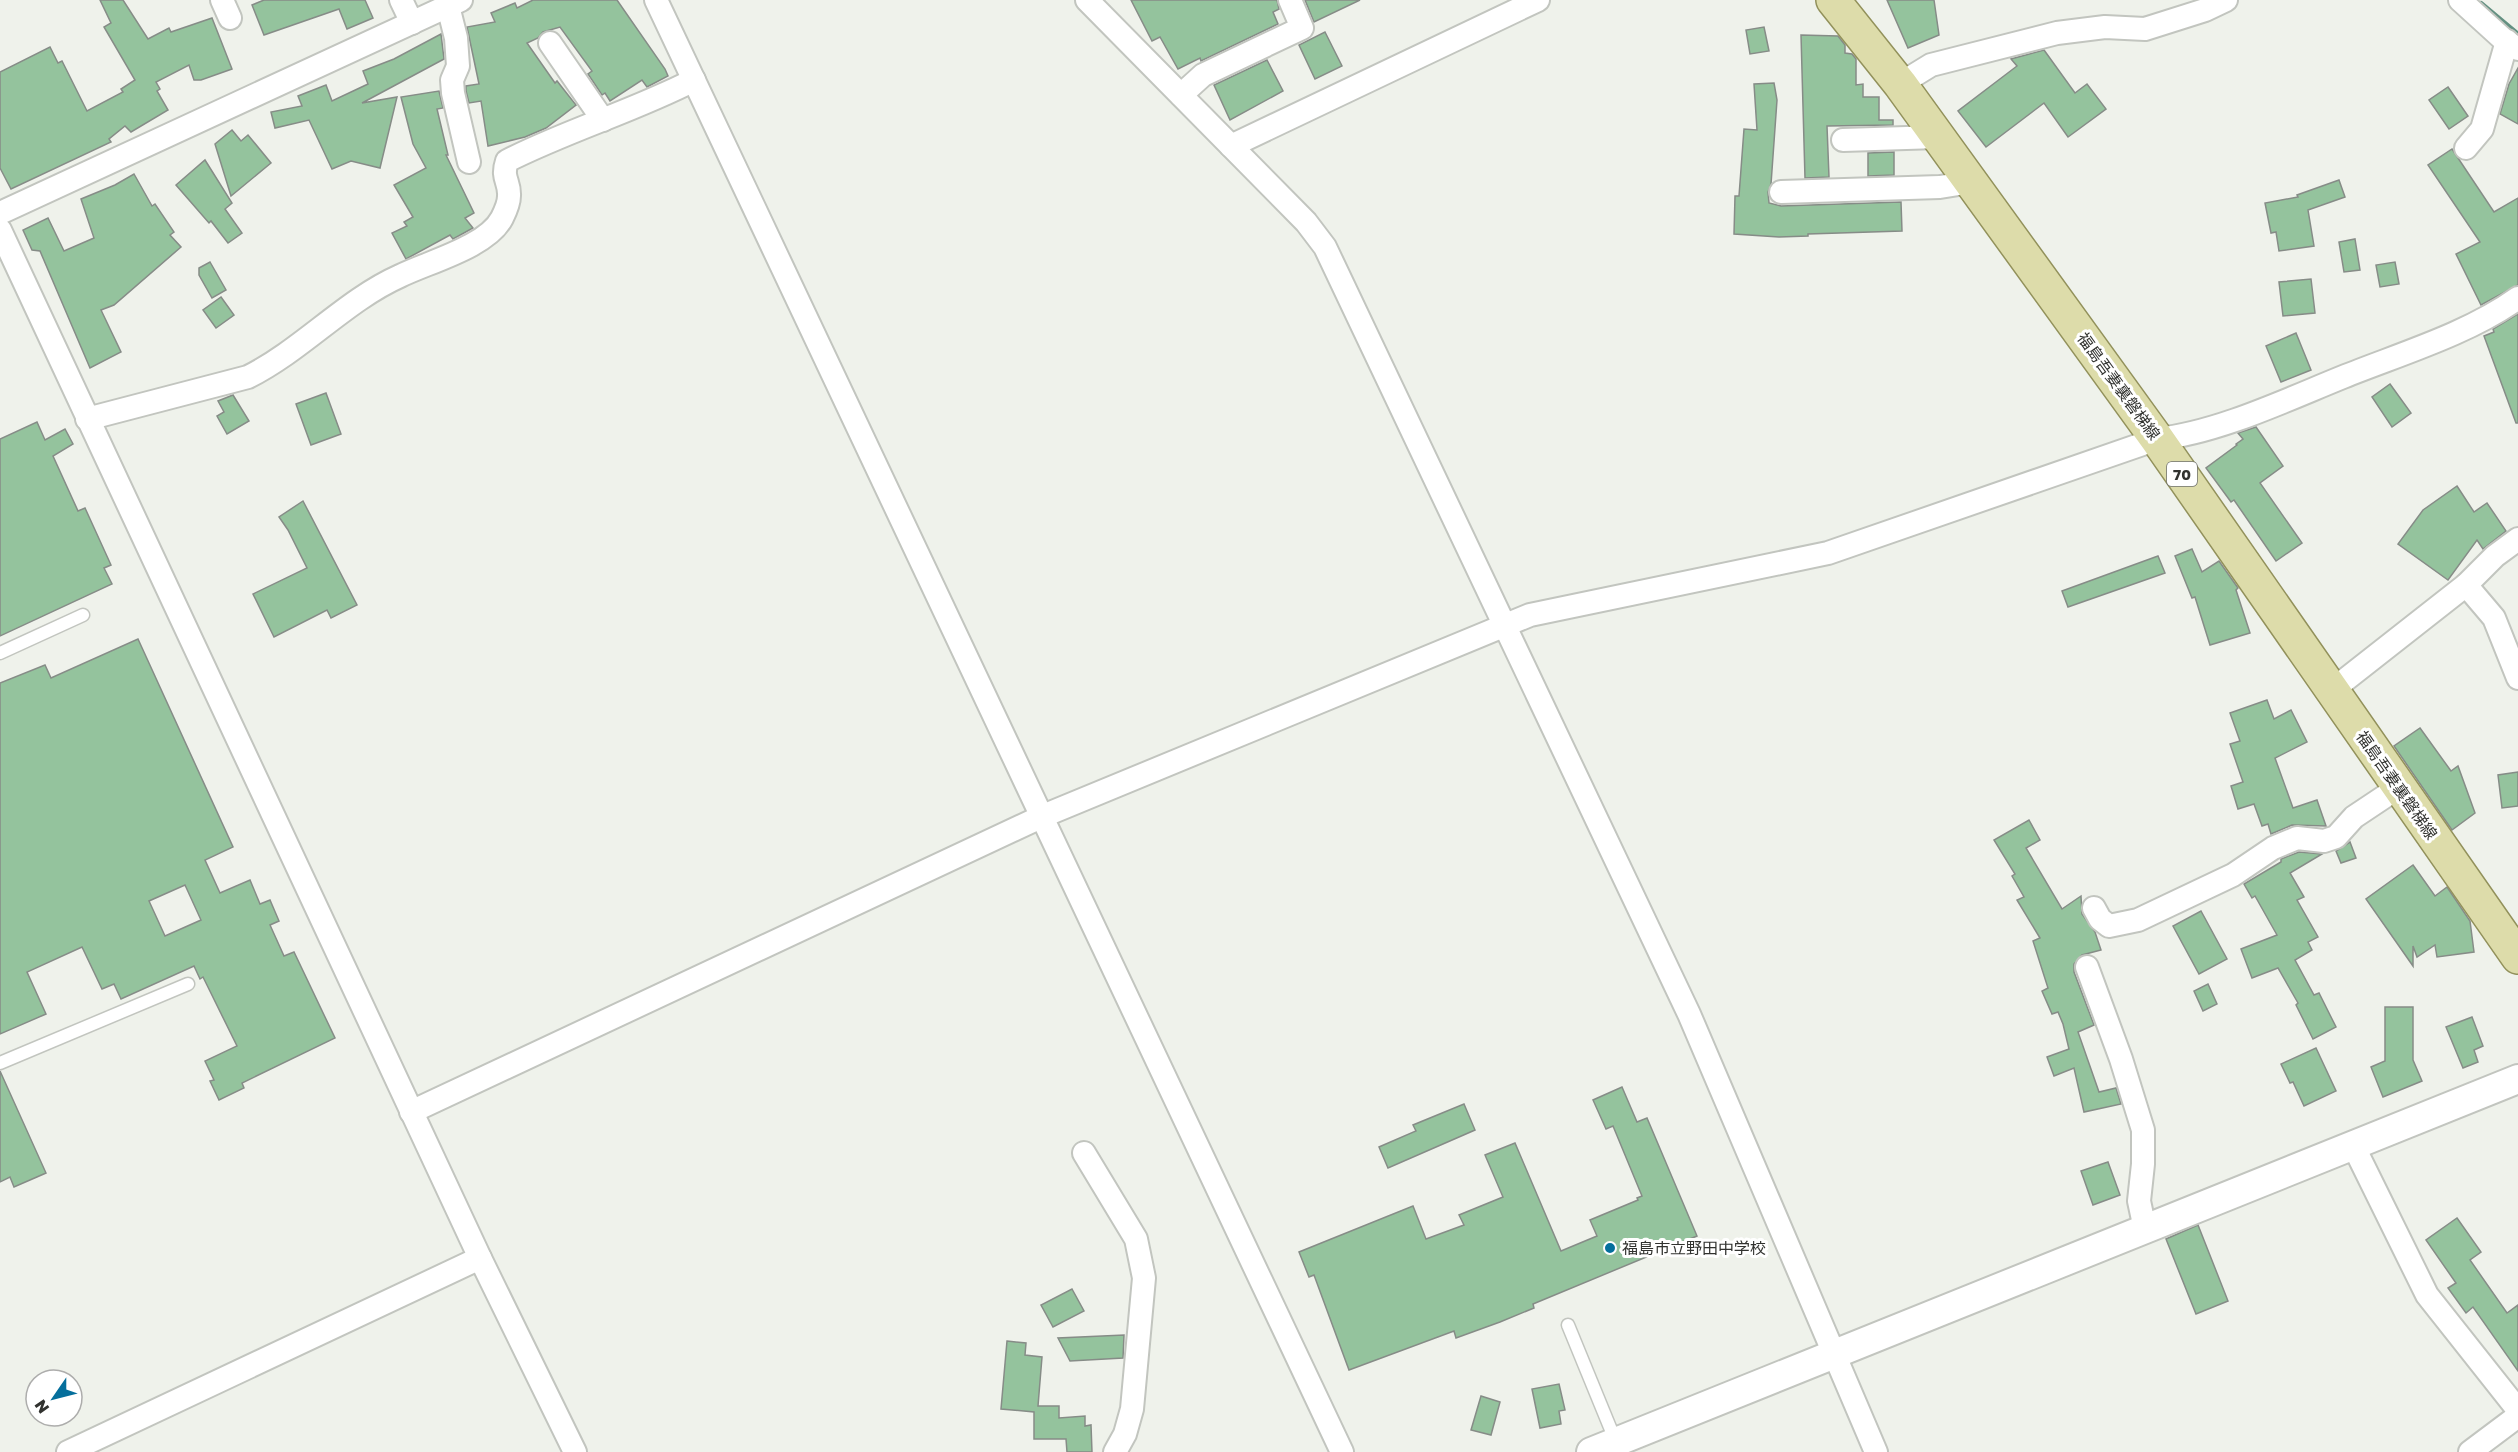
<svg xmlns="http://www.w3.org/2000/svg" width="2518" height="1452" font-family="'Golos Text','Noto Sans JP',sans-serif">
	<rect width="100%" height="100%" fill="#eff2eb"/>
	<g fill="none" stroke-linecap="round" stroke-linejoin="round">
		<!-- stream -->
		<polyline stroke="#639081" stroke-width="6" points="2481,4 2518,35"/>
	</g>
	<!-- building -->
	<g fill="#94c39d" stroke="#868c87" stroke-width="1.5" fill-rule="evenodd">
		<polygon points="100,0 123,0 148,39 169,28 171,32 212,18 232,69 201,80 194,80 189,65 156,82 160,89 157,91 168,110 131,132 125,126 109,139 111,142 11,189 0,168 0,72 50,47 58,63 62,61 87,111 123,92 121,89 135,80 104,27 111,23"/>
		<polygon points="264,0 365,0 373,18 347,29 339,9 264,35 252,5"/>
		<polygon points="533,0 617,0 665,69 668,76 647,87 642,80 610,101 605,93 602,95 588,74 592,71 560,27 543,32 538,38 527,43 555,83 557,81 576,105 546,128 525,137 488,146 481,101 469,103 466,91 466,86 479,84 467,27 495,22 491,13 515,3 517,8"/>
		<polygon points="1131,0 1277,0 1279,9 1273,12 1278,24 1201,61 1200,58 1178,69 1160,37 1152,41"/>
		<polygon points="1305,0 1360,0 1314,22"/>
		<polygon points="1887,0 1934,0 1939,35 1908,48"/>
		<polygon points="1764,27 1769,51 1750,54 1746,30"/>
		<polygon points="1325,32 1342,66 1315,79 1299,45"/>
		<polygon points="441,34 444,59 362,103 397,97 380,168 351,161 332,169 309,120 275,128 271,112 302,106 298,96 326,85 332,101 368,84 363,71 394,59"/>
		<polygon points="1801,35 1838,36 1845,45 1845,53 1852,54 1856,59 1856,85 1863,84 1863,97 1879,97 1879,120 1893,120 1893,125 1827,126 1829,177 1805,178"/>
		<polygon points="2044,50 2075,93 2087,84 2106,109 2068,137 2044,103 1986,147 1958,111 2017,66 2011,59"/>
		<polygon points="1267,60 1283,91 1230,120 1214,85"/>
		<polygon points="2518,68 2518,124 2500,114 2509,84"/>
		<polygon points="1774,83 1777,100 1771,184 1768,192 1769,203 1781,206 1901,202 1902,231 1808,234 1808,236 1779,237 1734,234 1735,196 1739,196 1744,129 1757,130 1754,84"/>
		<polygon points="2448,87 2468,116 2449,129 2429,100"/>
		<polygon points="439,91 443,108 437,109 448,155 446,155 474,213 465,218 473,228 453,239 450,235 406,259 392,233 407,226 404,222 413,217 394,185 426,168 413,144 401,97"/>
		<polygon points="232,130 241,141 248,135 271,163 231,196 215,144"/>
		<polygon points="2452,149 2494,212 2518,198 2518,285 2481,305 2456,254 2480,242 2428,165"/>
		<polygon points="1894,152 1894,175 1868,176 1868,153"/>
		<polygon points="205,160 232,203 225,209 242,233 228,243 211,221 209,223 176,185"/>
		<polygon points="134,174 152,206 155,204 174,232 170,235 181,247 114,305 101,310 121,352 90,368 40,251 32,250 23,230 48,218 64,251 94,238 81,199 115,185"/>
		<polygon points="2339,180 2345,197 2308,210 2314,246 2279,251 2276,232 2271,233 2265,203 2298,197 2297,195"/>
		<polygon points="2355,239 2360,270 2344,272 2339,242"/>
		<polygon points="210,262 226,290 212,298 199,275 199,268"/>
		<polygon points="2395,262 2399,284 2380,287 2376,265"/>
		<polygon points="2311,279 2315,313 2283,316 2279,282"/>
		<polygon points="221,297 234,315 216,328 203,310"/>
		<polygon points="2518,314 2518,423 2516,423 2484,336 2494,332 2493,329"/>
		<polygon points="2296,333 2311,370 2281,382 2266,346"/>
		<polygon points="2390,384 2411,413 2392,427 2372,397"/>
		<polygon points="326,393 341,434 311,445 296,404"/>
		<polygon points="233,395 249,421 227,434 217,416 224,412 218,401"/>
		<polygon points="37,422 45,440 65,429 73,444 53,456 78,511 85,508 111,565 104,568 112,584 0,636 0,439"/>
		<polygon points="2256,427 2283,466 2260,483 2302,543 2276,561 2234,500 2231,502 2206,468 2237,445 2236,444 2243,439 2238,433"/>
		<polygon points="2457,486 2474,512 2487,503 2506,531 2483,549 2477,540 2448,580 2398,544 2423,510"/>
		<polygon points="303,501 357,605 331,618 327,610 274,637 253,594 307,568 288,530 279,517"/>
		<polygon points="2192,549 2202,572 2219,561 2238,588 2236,590 2250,633 2210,645 2195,597 2192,598 2175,556"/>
		<polygon points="2158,556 2165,573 2068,607 2062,591"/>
		<path d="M138,639L233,847L205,860L220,893L250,880L260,904L270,900L279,921L270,925L284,956L294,952L335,1038L242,1083L244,1088L219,1100L210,1081L214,1080L205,1061L237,1046L203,977L200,979L194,966L121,999L114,984L102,989L82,947L27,972L46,1014L0,1034V683L45,665L51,678ZM185,885L201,920L165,936L149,901Z"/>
		<polygon points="2267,700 2274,719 2291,710 2307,742 2275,758 2293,808 2317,800 2326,826 2292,825 2271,834 2268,824 2262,826 2254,804 2238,809 2231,786 2243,782 2230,744 2240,741 2230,713"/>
		<polygon points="2420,728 2451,771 2458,766 2475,813 2452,830 2394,746"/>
		<polygon points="2518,772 2518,806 2502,808 2498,775"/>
		<polygon points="2029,820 2040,840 2026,848 2062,909 2081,896 2082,914 2095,932 2101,950 2082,955 2074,964 2074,972 2094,1025 2078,1032 2099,1092 2116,1088 2121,1104 2084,1112 2074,1068 2054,1076 2047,1057 2069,1049 2063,1024 2058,1012 2052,1014 2042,991 2048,988 2033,941 2040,938 2017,900 2024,897 2012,876 2015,874 1994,840"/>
		<polygon points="2350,842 2356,858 2341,863 2336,851"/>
		<polygon points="2299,852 2322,854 2290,873 2304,897 2297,900 2318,937 2308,942 2312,950 2295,960 2314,995 2319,993 2336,1027 2313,1039 2296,1005 2298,1003 2278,968 2252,978 2241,949 2277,935 2255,896 2252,898 2244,884 2281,862 2281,859"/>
		<polygon points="2413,865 2435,896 2447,887 2470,921 2474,952 2437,957 2435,945 2417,957 2413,946 2413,966 2366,899"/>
		<polygon points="2201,911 2227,959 2199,974 2173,926"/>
		<polygon points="2208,984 2217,1004 2203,1011 2194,991"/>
		<polygon points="2385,1007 2413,1007 2413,1060 2422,1081 2383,1097 2371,1067 2385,1061"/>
		<polygon points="2472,1017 2483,1046 2474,1050 2478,1062 2463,1068 2446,1027"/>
		<polygon points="2316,1048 2336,1091 2304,1106 2293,1082 2290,1083 2281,1064"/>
		<polygon points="0,1071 46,1173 14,1187 10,1177 0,1182"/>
		<polygon points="1622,1087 1637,1122 1647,1118 1697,1236 1533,1304 1534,1308 1500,1322 1456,1338 1454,1331 1349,1370 1314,1275 1309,1277 1299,1252 1413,1206 1426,1239 1464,1225 1459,1215 1503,1197 1485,1155 1515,1143 1561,1251 1597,1236 1590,1220 1638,1200 1637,1198 1642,1196 1613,1126 1606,1129 1593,1100"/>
		<polygon points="1464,1104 1475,1130 1388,1168 1379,1147 1416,1131 1413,1125"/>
		<polygon points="2108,1162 2120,1195 2093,1205 2081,1171"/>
		<polygon points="2457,1218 2481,1252 2470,1260 2507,1313 2518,1305 2518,1371 2473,1307 2466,1313 2448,1288 2456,1283 2426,1240"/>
		<polygon points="2198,1225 2228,1301 2196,1314 2166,1239"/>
		<polygon points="1072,1289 1084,1311 1053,1327 1041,1305"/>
		<polygon points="1124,1335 1123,1358 1070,1361 1058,1338"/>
		<polygon points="1007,1341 1026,1343 1025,1355 1042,1357 1038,1406 1059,1406 1059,1418 1085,1416 1085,1426 1091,1425 1092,1452 1067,1452 1066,1439 1034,1439 1034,1412 1001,1409"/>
		<polygon points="1559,1384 1565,1410 1559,1411 1561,1424 1540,1428 1532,1389"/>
		<polygon points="1481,1396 1500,1402 1491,1435 1471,1430"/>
	</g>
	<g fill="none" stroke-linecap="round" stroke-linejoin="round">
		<!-- service casing -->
		<g stroke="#c2c5bf" stroke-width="15">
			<g id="service">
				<polyline points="0,653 83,615"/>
				<polyline points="0,1063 188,984"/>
				<polyline points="1568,1325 1616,1442"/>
			</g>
		</g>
		<!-- minor casing -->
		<g stroke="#c2c5bf" stroke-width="26">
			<g id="minor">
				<polyline points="222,0 230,18"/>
				<polyline points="401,0 412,23"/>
				<polyline points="656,0 1342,1452"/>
				<polyline points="1087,0 1306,222 1325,247 1689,1014 1876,1452"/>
				<polyline points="2460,0 2504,40 2518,49"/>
				<polyline points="448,6 456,38 458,66 452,80 453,93 469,162"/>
				<polyline points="550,43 603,120"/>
				<polyline points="1900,84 1931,65 2057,33 2105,27 2145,29 2205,10 2226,0"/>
				<polyline points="1181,95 1203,75 1302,28 1290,0"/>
				<polyline points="1843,140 1938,137"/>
				<polyline points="1231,146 1538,0"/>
				<polyline points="2466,148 2482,129 2507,41"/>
				<polyline points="1781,192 1940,187 1971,182"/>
				<polyline points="0,213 461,0"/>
				<polyline points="0,230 480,1258 575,1452"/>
				<path d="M87,419L248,377C302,350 346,300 400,276C428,262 487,247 502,218C505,212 509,202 509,196C510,181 501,179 507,161C568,130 634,111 694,80"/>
				<polyline points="2466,585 2495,556 2518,539"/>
				<polyline points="2331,691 2466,585 2494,618 2518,678"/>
				<polyline points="2094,908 2100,919 2109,926 2138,920 2233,875 2273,848 2297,838 2324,841 2336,837 2354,817 2399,787"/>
				<polyline points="2087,967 2121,1059 2143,1130 2143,1164 2139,1201 2145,1229"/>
				<path d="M411,1112L1043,816L1530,615L1828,553L2157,439C2217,433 2286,400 2343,377C2400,354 2468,334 2518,298"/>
				<polyline points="2353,1145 2427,1295 2518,1410"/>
				<polyline points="1084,1153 1136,1239 1144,1278 1132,1409 1125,1434 1115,1452"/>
				<polyline points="68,1452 480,1258"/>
				<polyline points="2470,1452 2518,1416"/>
			</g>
		</g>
		<!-- tertiary casing -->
		<g stroke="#c2c5bf" stroke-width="32">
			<polyline id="tertiary" points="1591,1452 2518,1079"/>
		</g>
		<!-- primary casing -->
		<g stroke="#92915b" stroke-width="36">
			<polyline id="primary" points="1833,0 1900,84 2157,439 2518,957"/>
		</g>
		<!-- service -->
		<use href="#service" stroke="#fff" stroke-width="12"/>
		<!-- minor -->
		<use href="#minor" stroke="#fff" stroke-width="22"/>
		<!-- tertiary -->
		<use href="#tertiary" stroke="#fff" stroke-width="28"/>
		<!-- primary -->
		<use href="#primary" stroke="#dddcaa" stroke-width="33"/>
	</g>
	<!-- markers -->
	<circle fill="#056f9c" stroke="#fff" stroke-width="2" cx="1610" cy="1248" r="6"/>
	<g text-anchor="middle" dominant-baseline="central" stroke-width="6" stroke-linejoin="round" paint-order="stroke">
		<!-- shield labels -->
		<rect fill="#fff" stroke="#6f706d" stroke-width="1.5" x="2167" y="462" width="30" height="24" rx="4.5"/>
		<g font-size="15" font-weight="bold" fill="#31322f">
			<text x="2182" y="474">70</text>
		</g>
		<!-- street labels -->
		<g font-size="16" fill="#31322f" stroke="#fff">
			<text transform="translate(2119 386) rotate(54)">福島吾妻裏磐梯線</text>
			<text transform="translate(2397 785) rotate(55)">福島吾妻裏磐梯線</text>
		</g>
		<!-- poi labels -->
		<g font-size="16" fill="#31322f" stroke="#fff" text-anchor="start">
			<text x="1622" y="1248">福島市立野田中学校</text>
		</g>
	</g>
	<!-- north arrow -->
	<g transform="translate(54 1398) rotate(235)"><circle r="28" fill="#ffffff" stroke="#adadac" stroke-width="1.5"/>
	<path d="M0-4.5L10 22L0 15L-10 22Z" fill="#056f9c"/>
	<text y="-9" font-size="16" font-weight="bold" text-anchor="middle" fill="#31322f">N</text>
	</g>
</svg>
